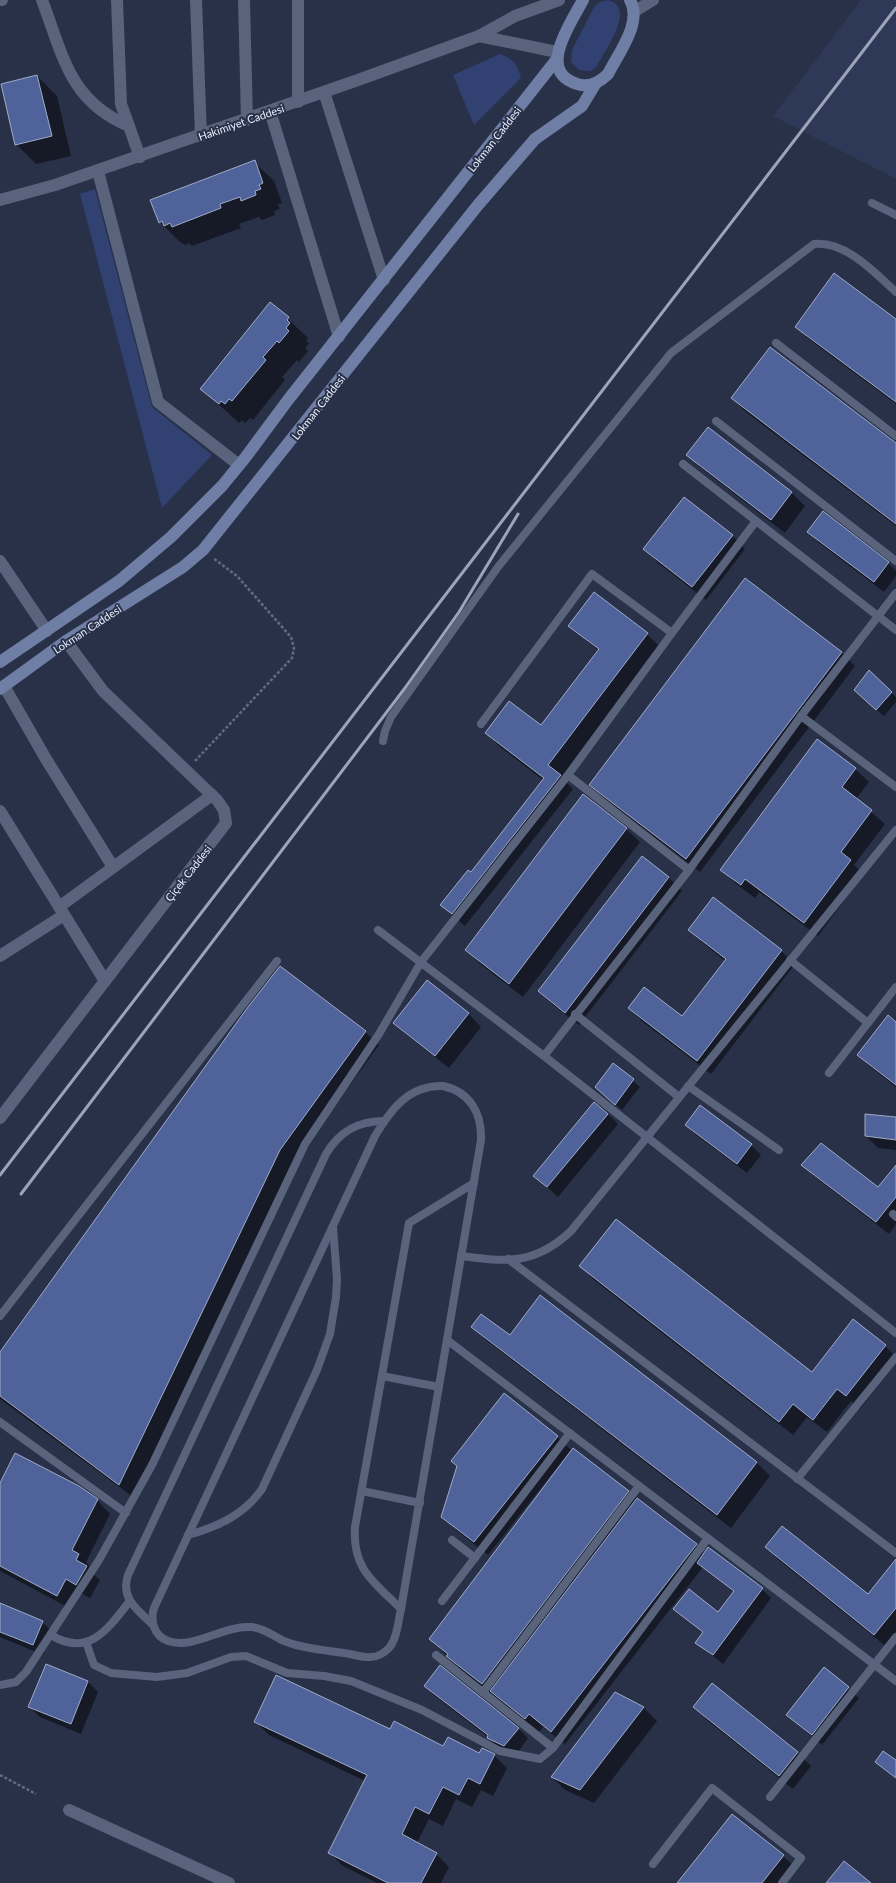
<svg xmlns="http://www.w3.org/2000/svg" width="896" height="1883" font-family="Lato,sans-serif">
	<rect width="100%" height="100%" fill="#283148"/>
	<!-- built -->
	<polygon fill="#2e3957" points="861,0 896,0 896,179 773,116"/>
	<!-- green -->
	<g fill="#304172">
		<path d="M608,0C637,7 605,51 597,66L591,71L579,70L571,62L572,50L594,7L600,2Z"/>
		<path d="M500,54C514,59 517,64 521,78L474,125L453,75Z"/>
		<polygon points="95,189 152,407 212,455 162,508 80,194"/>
	</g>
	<!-- shadow -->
	<g fill="#0007">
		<polygon points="37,76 57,96 71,156 36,164 16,144"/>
		<polygon points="254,162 274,181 282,203 278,204 280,209 274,211 275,215 262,220 259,217 239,224 241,228 192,246 189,243 185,245 180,242 160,222"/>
		<polygon points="271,303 308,338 306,340 309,344 305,348 308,351 299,362 297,360 282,377 285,380 253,420 250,418 245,423 242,420 239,423 202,389"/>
		<polygon points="896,321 896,404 810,340 796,327"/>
		<polygon points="732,398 896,444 896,526 746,412"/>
		<polygon points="708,428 792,493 805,506 785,533 701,468 688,455"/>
		<polygon points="808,532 888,563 896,571 896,576 884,592 818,542"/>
		<polygon points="732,535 745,549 706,600 658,563 645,549"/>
		<polygon points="745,579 842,653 855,666 700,872 604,798 590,785"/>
		<polygon points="569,626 647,634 659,646 561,777 573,789 465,926 441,905 471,874 543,780 499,746 486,733 542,727 599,651"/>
		<polygon points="869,672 896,697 896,702 884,716 862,697"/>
		<polygon points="855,769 869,782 856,799 885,824 854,865 864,874 818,936 759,892 755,898 735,883 722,870"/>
		<polygon points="626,829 640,842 523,997 480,964 466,950"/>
		<polygon points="642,857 669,878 682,891 579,1025 553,1005 539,991"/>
		<polygon points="689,930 781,951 795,964 711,1074 643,1022 629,1008 682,1017 725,961 703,943"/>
		<polygon points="280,967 365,1032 379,1045 293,1163 133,1497 0,1399 0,1353"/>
		<polygon points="468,1013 481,1027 449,1068 408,1036 394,1023"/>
		<polygon points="896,1023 896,1087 872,1068 858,1055"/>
		<polygon points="614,1065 640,1087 622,1110 603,1093"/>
		<polygon points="608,1114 618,1124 558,1197 535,1176"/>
		<polygon points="896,1118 896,1150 878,1148 866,1136"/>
		<polygon points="686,1125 751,1145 761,1155 747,1173 696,1135"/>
		<polygon points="803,1165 878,1189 896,1167 896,1224 889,1234 815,1177"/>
		<polygon points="581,1266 812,1373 885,1346 896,1357 896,1362 860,1409 851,1401 827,1432 807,1417 793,1435 594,1280"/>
		<polygon points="540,1297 757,1463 770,1476 731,1528 486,1340 472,1327 510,1337"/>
		<polygon points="557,1437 571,1450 488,1555 456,1530 443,1516"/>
		<polygon points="0,1485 97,1500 110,1514 86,1562 91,1568 90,1571 100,1580 90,1598 79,1592 71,1609 0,1571"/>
		<polygon points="628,1491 705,1553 762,1589 771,1598 723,1664 697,1643 704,1634 675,1609 718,1614 735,1592 703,1567 565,1744 543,1727 539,1732 461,1670 431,1639"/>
		<polygon points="766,1547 868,1596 896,1567 896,1638 888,1648 780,1561"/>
		<polygon points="0,1604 42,1622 53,1632 43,1655 0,1637"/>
		<polygon points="46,1665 88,1682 98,1692 81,1734 40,1717 29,1707"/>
		<polygon points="825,1669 859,1698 822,1745 788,1715"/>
		<polygon points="713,1685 798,1753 811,1766 793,1789 708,1721 695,1707"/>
		<polygon points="425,1686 518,1728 528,1738 515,1756 498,1748 488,1737 435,1696"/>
		<polygon points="616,1693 644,1708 657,1721 594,1803 565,1790 552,1777"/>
		<polygon points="256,1722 390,1730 444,1747 494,1755 507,1768 493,1796 481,1790 472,1807 456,1799 443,1826 429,1819 417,1843 436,1854 449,1867 441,1883 377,1883 343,1866 330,1853 365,1781 269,1735"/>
		<polygon points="783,1856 797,1869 786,1883 678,1883"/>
	</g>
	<!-- building -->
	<g fill="#4f639a" stroke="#a0abc8">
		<polygon points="37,75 52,136 15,145 1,84"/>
		<polygon points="255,160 263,183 259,185 261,189 255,191 256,195 241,201 240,197 220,204 221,208 172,227 170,223 164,226 162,221 159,223 150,200"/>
		<polygon points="834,273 896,319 896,402 795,327"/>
		<polygon points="270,302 289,317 287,320 290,323 286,328 289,331 279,343 277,341 263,357 266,360 232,401 229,399 225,404 221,401 219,404 200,389"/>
		<polygon points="770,347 896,443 896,524 731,398"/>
		<polygon points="708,427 792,492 771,520 686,455"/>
		<polygon points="684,497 733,535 692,587 643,549"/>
		<polygon points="823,511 889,562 874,582 807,532"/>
		<polygon points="745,578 842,652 686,859 589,785"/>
		<polygon points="594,592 648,633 548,765 561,775 452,914 440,905 468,870 471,872 544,778 485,733 509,701 541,725 599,649 568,626"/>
		<polygon points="869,670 892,692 876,710 854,690"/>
		<polygon points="817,739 856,768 842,787 872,810 841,852 851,860 804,923 745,879 741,885 720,870"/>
		<polygon points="583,794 627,828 509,984 465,950"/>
		<polygon points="642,856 669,877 565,1013 538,991"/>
		<polygon points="713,897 782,950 697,1061 628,1008 644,987 682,1016 726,959 688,930"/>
		<polygon points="280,966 366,1031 280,1150 119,1485 0,1396 0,1352 248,1007"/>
		<polygon points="427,980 469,1013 435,1056 393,1023"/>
		<polygon points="888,1015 896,1022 896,1085 857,1055"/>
		<polygon points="613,1063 634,1079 615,1105 595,1087"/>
		<polygon points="594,1102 608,1114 547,1187 533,1176"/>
		<polygon points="700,1105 752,1144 737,1164 685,1125"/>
		<polygon points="865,1114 896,1117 896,1140 865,1136"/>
		<polygon points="821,1143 878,1187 896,1165 896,1197 876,1222 801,1165"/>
		<polygon points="616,1219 812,1372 853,1319 886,1345 846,1396 837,1389 813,1420 793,1404 779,1422 579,1266"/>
		<polygon points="540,1295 757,1462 717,1515 471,1327 481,1314 510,1335"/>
		<polygon points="504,1393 558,1436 474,1542 441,1517 457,1466 451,1461"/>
		<polygon points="573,1448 629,1491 482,1684 446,1656 448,1654 429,1639"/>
		<polygon points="15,1453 79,1486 98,1499 72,1550 79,1554 76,1560 87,1566 76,1585 66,1579 57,1596 0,1566 0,1483"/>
		<polygon points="637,1498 697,1544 551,1732 529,1714 525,1719 490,1691"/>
		<polygon points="782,1526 868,1594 896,1559 896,1608 874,1635 765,1547"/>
		<polygon points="708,1547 763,1588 713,1655 695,1643 703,1632 673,1609 689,1589 718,1612 734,1591 697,1563"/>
		<polygon points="0,1603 43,1621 33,1645 0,1632"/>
		<polygon points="46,1664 88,1681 71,1724 28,1707"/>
		<polygon points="440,1665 519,1728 504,1746 487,1738 488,1735 424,1686"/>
		<polygon points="824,1667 849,1687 812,1735 786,1715"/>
		<polygon points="276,1675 390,1729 394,1721 443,1746 448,1737 479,1753 482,1748 495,1754 480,1784 468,1778 459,1795 443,1787 429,1814 415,1807 402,1834 437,1853 421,1883 388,1883 328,1853 367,1775 254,1722"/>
		<polygon points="712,1683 798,1752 779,1776 693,1707"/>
		<polygon points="615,1692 644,1707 580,1790 551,1777"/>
		<polygon points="883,1751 896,1760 896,1778 875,1762"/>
		<polygon points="732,1814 784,1855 762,1883 677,1883"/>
		<polygon points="844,1861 871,1883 826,1883"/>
	</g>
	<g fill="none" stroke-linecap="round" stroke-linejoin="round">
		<!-- path -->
		<g stroke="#636b80" stroke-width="2.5" stroke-dasharray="3 2" stroke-linecap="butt">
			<polyline points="195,761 292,658 294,648 291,637 237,576 213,558"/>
			<polyline points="0,1775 36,1794"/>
		</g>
		<!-- lane -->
		<g stroke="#59637b" stroke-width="8">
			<polyline points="872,203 896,215"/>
			<polyline points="776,343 896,436"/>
			<polyline points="716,421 896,561"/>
			<polyline points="683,464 896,630"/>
			<polyline points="801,716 896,787"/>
			<polyline points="481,724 592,574 672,633"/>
			<path d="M383,741L385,731L391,717L498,567L671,353L814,244C846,241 874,272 896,292"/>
			<polyline points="568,775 689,870"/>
			<polyline points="378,930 544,1056 896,1333"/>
			<polyline points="790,960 868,1023"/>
			<polyline points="575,1014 679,1097"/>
			<polyline points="544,1056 689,870 801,716 896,593"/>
			<polyline points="829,1073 896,987"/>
			<path d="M443,1086C470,1092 482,1113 481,1140L401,1609C398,1622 397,1640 388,1649C384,1653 377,1657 371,1657C363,1658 353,1654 344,1653C324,1650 304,1649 284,1641C273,1636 264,1628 251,1627C223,1625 194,1650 168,1641C154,1636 150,1621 154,1608L375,1136C391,1109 409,1085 443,1086Z"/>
			<polyline points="688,1086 779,1150"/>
			<polyline points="893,1214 896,1217"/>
			<path d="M461,1256C507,1262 535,1265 571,1231L896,830"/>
			<polyline points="508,1259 896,1553"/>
			<polyline points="0,1316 277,961"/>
			<polyline points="447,1340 896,1681"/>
			<polyline points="382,1376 439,1387"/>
			<polyline points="0,1422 126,1513"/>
			<polyline points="797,1479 896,1357"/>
			<polyline points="362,1491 420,1503"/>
			<path d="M188,1535C217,1527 244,1515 262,1489L317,1370L330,1334L336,1297L337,1279L333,1227"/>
			<polyline points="452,1540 475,1558"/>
			<polyline points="442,1601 570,1433"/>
			<path d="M401,1609C374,1582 352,1569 355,1527L409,1223L474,1183"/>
			<path d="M153,1625C138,1610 120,1599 128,1575L326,1154C339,1132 357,1121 384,1121"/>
			<path d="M51,1635C88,1658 108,1629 129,1602"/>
			<polyline points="86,1642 94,1665 111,1673 157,1677 187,1673 231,1657 246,1656 287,1673 324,1676 351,1681 422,1710 500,1751 540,1759 553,1748 708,1538"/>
			<polyline points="436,1655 553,1748"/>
			<polyline points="0,1685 16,1682 26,1672 99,1560 152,1465 305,1144 379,1034 421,962 568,775 672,633 756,521"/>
			<polyline points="483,1692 639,1486"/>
			<polyline points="770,1797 896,1637"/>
			<polyline points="653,1864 712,1788 801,1858 782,1883"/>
		</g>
		<!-- street -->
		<g stroke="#59637b" stroke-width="12">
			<polyline points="0,0 2,0"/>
			<path d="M42,0C63,55 69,101 129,126"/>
			<polyline points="117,0 121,104 140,157"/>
			<polyline points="196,0 201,136"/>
			<polyline points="244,0 247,120"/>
			<polyline points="298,0 298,102"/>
			<polyline points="635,11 653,0"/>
			<polyline points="479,36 557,52"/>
			<polyline points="324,92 384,280"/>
			<polyline points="270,111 339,337"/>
			<polyline points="98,171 158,402 239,465"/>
			<polyline points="0,200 55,185 358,80 479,36 515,16 559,0"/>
			<polyline points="0,561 47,631"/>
			<polyline points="4,686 46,759 113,867"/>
			<polyline points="0,811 105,981"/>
			<polyline points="59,907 212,795"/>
			<polyline points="0,956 64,915"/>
			<polyline points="0,1118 226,823 224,810 217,800 103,691 66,641"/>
			<polyline points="69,1810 229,1883"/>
		</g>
		<!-- secondary -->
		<g stroke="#6f7ea4" stroke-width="12">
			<path d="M583,0C571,23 536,71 577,84C589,88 600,82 608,74C618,54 643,22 630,0"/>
			<polyline points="0,662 119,581 171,537 222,486 245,458 288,400 557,59"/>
			<polyline points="0,689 66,641 183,567 203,550 478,205 535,139 582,106 596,83"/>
		</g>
		<!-- rail -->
		<g stroke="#9da4b7" stroke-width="3">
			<polyline points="0,1175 896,8"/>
			<polyline points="21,1194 405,688 459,612 518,514"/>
		</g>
	</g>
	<g text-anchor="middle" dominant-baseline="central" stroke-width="4" stroke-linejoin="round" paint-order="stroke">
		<!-- street labels -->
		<g font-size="11" fill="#e8eefe" stroke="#283148">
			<text transform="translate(241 122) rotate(-19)">Hakimiyet Caddesi</text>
			<text transform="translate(494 139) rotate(-52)">Lokman Caddesi</text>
			<text transform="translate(318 407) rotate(-52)">Lokman Caddesi</text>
			<text transform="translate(87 629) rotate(-33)">Lokman Caddesi</text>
			<text transform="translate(188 873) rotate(-52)">Çiçek Caddesi</text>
		</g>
	</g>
</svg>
